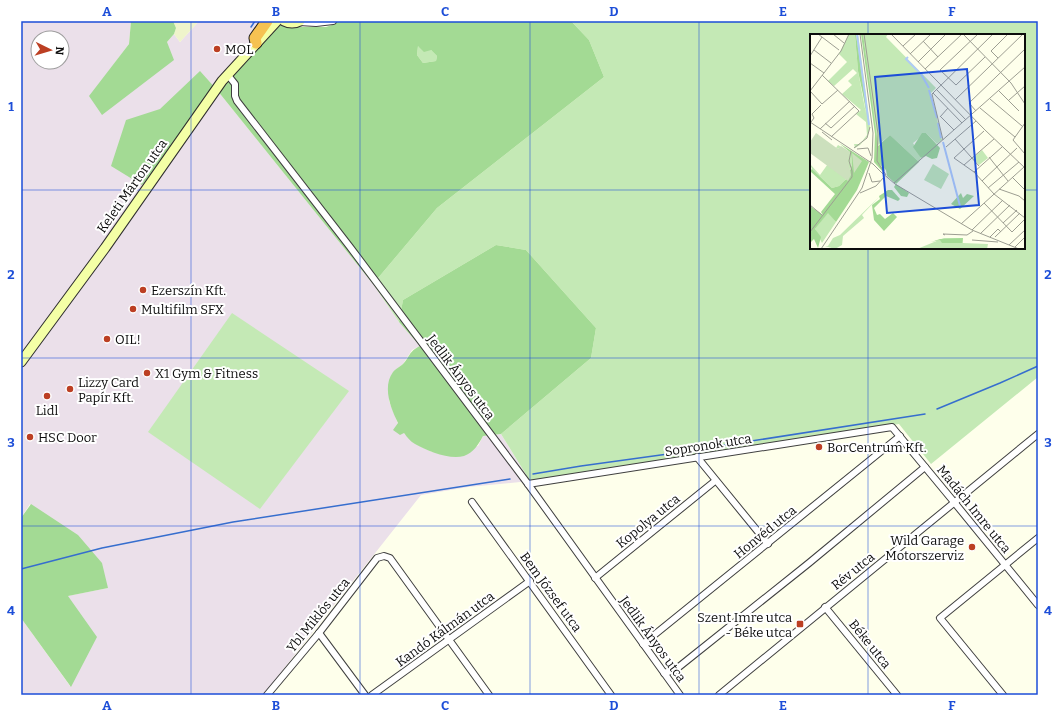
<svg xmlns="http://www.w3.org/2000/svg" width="1059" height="716" font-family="Bitter,serif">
	<rect width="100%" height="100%" fill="#feffeb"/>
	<!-- industrial -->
	<path fill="#ebe0ea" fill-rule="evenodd" d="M21,21H131L129,44L90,96L167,42L174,34L180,42L199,21H276L217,90L373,284L399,322L420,346L412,350L403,364L393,372L389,401L398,424L404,433L414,443L432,452L478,446L483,436L501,434L530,481L468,487L421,495L263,695H21V618L70,686L67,596L108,588L30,504L21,518ZM38,38H62V62H38Z"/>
	<!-- farmland -->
	<polygon fill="#eff4cb" points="173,21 199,21 180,42 174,34 176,28"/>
	<!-- green -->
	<g fill="#c4e9b5" fill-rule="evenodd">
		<path d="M571,21H1038V377L931,464L899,424L530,481L501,434L591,358L596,328L526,250L496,245L403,300L399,322L373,284L437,208L604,77L589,40ZM811,35H1024V248H811Z"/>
		<polygon points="418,46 431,50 437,56 436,61 423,63 417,55"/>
		<polygon points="232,313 349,391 260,509 148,432"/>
	</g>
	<!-- forest -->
	<g fill="#a3da94" fill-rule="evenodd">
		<polygon points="131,21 173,21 176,28 174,34 167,42 174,60 102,115 89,96 129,44"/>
		<path d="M284,21L290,27H326L332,25L338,21H571L589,40L604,77L437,208L373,284L217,90L142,185L111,166L126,120L160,109L200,71L217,90L278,24ZM418,46L424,52L431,50L437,56L436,61L423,63L417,55Z"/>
		<path d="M496,245L526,250L596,328L591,358L501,434L483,436C479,444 473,453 464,456C449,460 428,451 415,444C411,442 407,437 404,433L400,435L393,430L398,423C391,409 382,387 393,372C395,369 400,367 403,364C410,357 408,352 420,346L399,322L403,300Z"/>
		<polygon points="31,504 78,535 102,563 108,588 68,596 97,637 71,687 21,618 21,518"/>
	</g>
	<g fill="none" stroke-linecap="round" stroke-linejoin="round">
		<!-- stream -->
		<g stroke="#366ece" stroke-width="1.5">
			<polyline points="251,27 255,21"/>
			<polyline points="937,409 1000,383 1038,366"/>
			<polyline points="533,474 581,466 668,454 925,414"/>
			<polyline points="21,569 102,548 233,522 510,479"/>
		</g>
		<!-- street casing -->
		<g stroke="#3f3f3f" stroke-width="8">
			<g id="street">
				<polyline points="299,22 316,23 333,21"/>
				<polyline points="227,74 235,84 235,96 237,101 350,247 528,484 680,695"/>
				<polyline points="697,457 768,544"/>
				<polyline points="528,484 892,427 954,502 1038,605"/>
				<polyline points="472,502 611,695"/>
				<polyline points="595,578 715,481"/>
				<polyline points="825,607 897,695"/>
				<polyline points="319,633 365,695"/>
				<polyline points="643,644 900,436"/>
				<polyline points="664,673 675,670 809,563 925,467"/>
				<polyline points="267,695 319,633 377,558 384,556 390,558 489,695"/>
				<polyline points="372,695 530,581"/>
				<polyline points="719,695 1038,434"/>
				<polyline points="1003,695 940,618 1038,538"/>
			</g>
		</g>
		<!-- secondary casing -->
		<g stroke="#2e2e2e" stroke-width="11">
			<g id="secondary">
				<path d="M284,21C290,24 294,24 300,21"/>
				<polyline points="21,362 105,248 222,81 277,21"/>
			</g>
		</g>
		<!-- highway casing -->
		<g stroke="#1d1d1d" stroke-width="13">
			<polyline id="highway" points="256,43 255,38 267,21"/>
		</g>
		<!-- street -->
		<use href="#street" stroke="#fff" stroke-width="6"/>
		<!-- secondary -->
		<use href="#secondary" stroke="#f4ffa6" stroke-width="9"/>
		<!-- highway -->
		<use href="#highway" stroke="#f6c252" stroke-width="11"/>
	</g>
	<!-- grid -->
	<path fill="none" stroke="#1d4ed8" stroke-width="1" stroke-opacity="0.55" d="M191,21V695M360,21V695M530,21V695M699,21V695M868,21V35M21,190H811M1024,190H1038M868,248V695M21,358H1038M21,526H1038"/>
	<!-- markers -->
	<g fill="#bc3f23" stroke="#fff" stroke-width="1.5">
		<circle cx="217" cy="49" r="4"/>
		<circle cx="143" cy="290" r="4"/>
		<circle cx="133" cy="309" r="4"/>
		<circle cx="107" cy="339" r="4"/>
		<circle cx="147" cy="373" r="4"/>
		<circle cx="70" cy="389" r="4"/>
		<circle cx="47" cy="396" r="4"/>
		<circle cx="30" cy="437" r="4"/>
		<circle cx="819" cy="447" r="4"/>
		<circle cx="972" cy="547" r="4"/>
		<rect x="796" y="620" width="8" height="8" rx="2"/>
	</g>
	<g text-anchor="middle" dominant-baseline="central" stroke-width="4" stroke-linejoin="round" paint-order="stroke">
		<!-- poi labels -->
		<g font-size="13" fill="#0c0c0c" stroke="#fff" text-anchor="start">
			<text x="225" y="49">MOL</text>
			<text x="151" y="290">Ezerszín Kft.</text>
			<text x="141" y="309">Multifilm SFX</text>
			<text x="115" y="339">OIL!</text>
			<text x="155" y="373">X1 Gym &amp; Fitness</text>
			<text x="78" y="382">Lizzy Card<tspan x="78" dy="15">Papír Kft.</tspan></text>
			<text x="47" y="410" text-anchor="middle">Lidl</text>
			<text x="38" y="437">HSC Door</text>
			<text x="827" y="447">BorCentrum Kft.</text>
			<text x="964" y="540" text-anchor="end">Wild Garage<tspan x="964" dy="15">Motorszerviz</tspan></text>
			<text x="792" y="617" text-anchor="end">Szent Imre utca<tspan x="792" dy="15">- Béke utca</tspan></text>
		</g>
		<!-- street labels -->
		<g font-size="13" fill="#0c0c0c" stroke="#fff">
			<text transform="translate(132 186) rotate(-55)">Keleti Márton utca</text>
			<text transform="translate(461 377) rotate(53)">Jedlik Ányos utca</text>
			<text transform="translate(708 445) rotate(-9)">Sopronok utca</text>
			<text transform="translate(974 509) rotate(51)">Madách Imre utca</text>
			<text transform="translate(648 521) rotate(-39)">Kopolya utca</text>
			<text transform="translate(765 532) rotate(-39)">Honvéd utca</text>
			<text transform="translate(853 571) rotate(-39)">Rév utca</text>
			<text transform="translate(551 592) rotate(54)">Bem József utca</text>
			<text transform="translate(318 615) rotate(-51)">Ybl Miklós utca</text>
			<text transform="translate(445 629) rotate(-36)">Kandó Kálmán utca</text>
			<text transform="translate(653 639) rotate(54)">Jedlik Ányos utca</text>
			<text transform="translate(870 644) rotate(51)">Béke utca</text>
		</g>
	</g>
	<!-- overview -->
	<g transform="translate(810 34)">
		<rect width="215" height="215" fill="#feffeb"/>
		<path d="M39,0H45L48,37L56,80L46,11L48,0L60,93L59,98L57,103L50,111L45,114L44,110H50L57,101L56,88L46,80L51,76L32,60L42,51L38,47L47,39L43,35L24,52L18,47L37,28L29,20ZM53,0H78L76,3L126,54L121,59L132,106L127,110L116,99L103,109L111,124L109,128L80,101L67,112ZM28,111L41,119L42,130L35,146L29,152L22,154L2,135L0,130L10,141L30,113L28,115L26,114ZM172,116L178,124L169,131L163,124ZM123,130L139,140L131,155L114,146ZM69,163L52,181L54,184L33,202L32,211L25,215L15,212H18L23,204L30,201ZM18,178L26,188L12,209L5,195ZM134,204H153V209L178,210L177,215H107Z" fill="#c4e9b5"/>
		<path d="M45,0H46L57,80L48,37ZM51,0H53L68,112L80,101L109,128L86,150L99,159L97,163L91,162L84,153L86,150L77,142L76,136L68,129L75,136L73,138L64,128L65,100ZM112,99H116L130,114L127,124L122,125L116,122L111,124L103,113ZM29,109L59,128L47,156L26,188L18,179L5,195L11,203L8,214L4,205L0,209V172L13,181L11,178L25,160L0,137L2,135L22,154L29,152L38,143L42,130L41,119ZM78,156H82L90,165L88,167L76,162L64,174L67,181L70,180L75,185L83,179L87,183L74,197L64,186L62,171L70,165L69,162ZM151,159L153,164L157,160L164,162L150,175L141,170ZM153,204L152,209H132L130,206L121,208L130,205Z" fill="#a3da94"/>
		<path d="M6,99L28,115L31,112L40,118L38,127L41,141L38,147L0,119V108ZM42,119L52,127L44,139Z" fill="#cce0bd"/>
		<path fill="none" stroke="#afcbf6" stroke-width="2" d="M47,0L59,91M98,23L96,25L111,40L119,54M119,56L127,84M128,89L131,104M133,108L150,172"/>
		<path fill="none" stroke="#9d9e92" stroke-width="1" d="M8,0L29,16M23,0L34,9M54,0L68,100L67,127L76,141M81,0L175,96L215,134M153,0L201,49L215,70M168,0L130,36L146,51L175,23M113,7L128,23M93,12L106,0M4,16L21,29M100,20L121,0M0,22L12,3M188,24L181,17L198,0M108,28L136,0M0,29L14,39M115,35L152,0M12,41L49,77L21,103M126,55L156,86M0,57L31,17L39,0M0,57L12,70L28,56M189,57L209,77M123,59L152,89M180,65L212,92M145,66L213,0M199,66L215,52M170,74L205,103M166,77L159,69L215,15M130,82L144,96M130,83L138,74M0,88L63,130L73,140M1,88L4,84L2,80L11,71M15,89L21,94L45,72M215,89L203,106L215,120M10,95L40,67M174,97L144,124L164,138L184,160L215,184M12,98L22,106M145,105L169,132M133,106L122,60L183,0M136,113L166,87M44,114L57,104L60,93M47,115L58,114L61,122M179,123L198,147M154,131L184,105M71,138L85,150L162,196L209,215M164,138L192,113M59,139L62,148L70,147M202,143L214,155M172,147L207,114M84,149L215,33M178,154L209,128M189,155L209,162L215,167M50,159L66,152L74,143M174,169L202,198L215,185M0,171L12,181M193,189L207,176M151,190L214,133M162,196L193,166M0,198L42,143V137L39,127L41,117M170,200L200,171M135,201L133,200L157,201L163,197M180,203L188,195L191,198M185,203L210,179M162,206L188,208M199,211L215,196M205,213L215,203M11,215L52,154L62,124L63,99L50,0"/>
		<path fill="#1d4ed8" fill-opacity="0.15" stroke="#1d4ed8" stroke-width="2" d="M157,35L169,171L77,179L65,43Z"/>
		<rect width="215" height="215" fill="none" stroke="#0c0c0c" stroke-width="2"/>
	</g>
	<!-- border -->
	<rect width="1059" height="716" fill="none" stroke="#ffffff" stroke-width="44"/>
	<!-- north arrow -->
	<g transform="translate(50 50) rotate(95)"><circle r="19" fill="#ffffff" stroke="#9e9e9e"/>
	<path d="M0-3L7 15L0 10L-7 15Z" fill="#bc3f23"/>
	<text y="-6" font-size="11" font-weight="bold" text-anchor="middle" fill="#0c0c0c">N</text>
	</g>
	<rect x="22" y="22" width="1015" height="672" fill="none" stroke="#1d4ed8" stroke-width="1.5"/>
	<g font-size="13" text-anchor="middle" font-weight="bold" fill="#1d4ed8">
		<text x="107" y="16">A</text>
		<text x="276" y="16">B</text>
		<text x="445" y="16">C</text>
		<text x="614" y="16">D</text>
		<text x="783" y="16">E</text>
		<text x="952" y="16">F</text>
		<text x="11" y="111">1</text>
		<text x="1048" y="111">1</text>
		<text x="11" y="279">2</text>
		<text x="1048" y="279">2</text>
		<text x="11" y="447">3</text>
		<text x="1048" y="447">3</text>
		<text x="11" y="615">4</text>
		<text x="1048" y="615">4</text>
		<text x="107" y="710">A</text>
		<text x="276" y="710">B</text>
		<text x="445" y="710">C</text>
		<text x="614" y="710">D</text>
		<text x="783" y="710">E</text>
		<text x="952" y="710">F</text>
	</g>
</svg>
